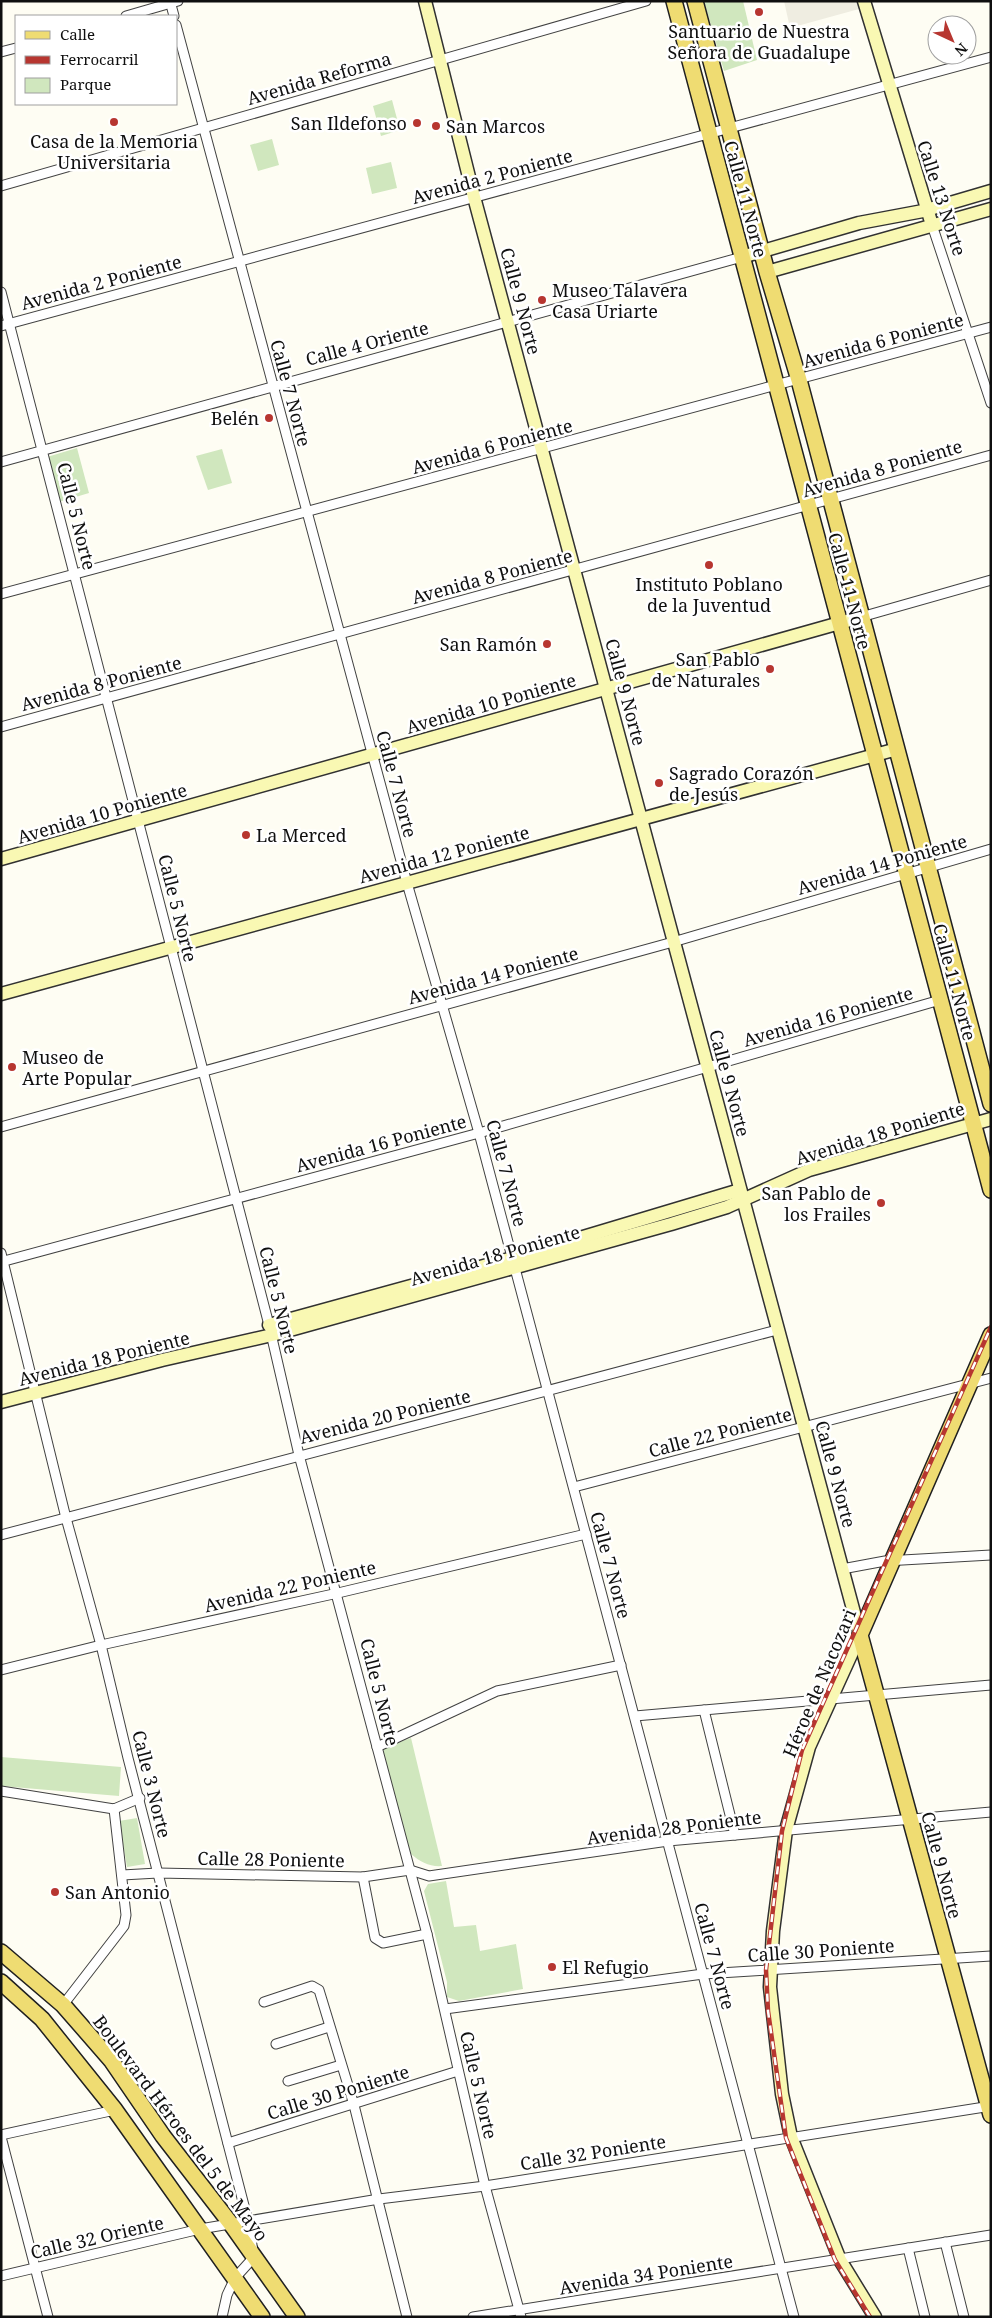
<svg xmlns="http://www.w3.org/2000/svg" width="992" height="2318" font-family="'Noto Serif',serif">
	<rect width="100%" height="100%" fill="#fefdf3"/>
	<!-- green -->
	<g fill="#d0e7be">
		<polygon points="704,1 743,1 757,60 724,71"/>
		<polygon points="392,100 400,130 381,136 373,106"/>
		<polygon points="272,139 279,165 258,171 250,145"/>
		<polygon points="391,162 397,188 372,194 366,168"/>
		<polygon points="77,448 89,493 59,502 47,457"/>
		<polygon points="222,449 232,483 208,490 196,456"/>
		<path d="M411,1738L442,1866C430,1867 420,1862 411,1854L384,1760L382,1754L385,1747Z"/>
		<polygon points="1,1757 121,1767 119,1796 1,1786"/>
		<polygon points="137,1818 145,1864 127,1867 119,1821"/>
		<polygon points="446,1881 454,1927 476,1925 480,1951 516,1944 523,1989 459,2001 447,1997 447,1982 424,1891 428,1884"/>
	</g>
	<!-- plaza -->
	<polygon fill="#efede1" points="784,1 857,1 859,9 790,28"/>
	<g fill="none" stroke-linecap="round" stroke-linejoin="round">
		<!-- street casing -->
		<g stroke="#424242" stroke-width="11">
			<g id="street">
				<polyline points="170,1 174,16"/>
				<polyline points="126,16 178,1"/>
				<polyline points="176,25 407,883 479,1133 794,2317"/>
				<polyline points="1,52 16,48"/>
				<polyline points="1,186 646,1"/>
				<polyline points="932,225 991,403"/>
				<polyline points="1,292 269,1325 299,1455 427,1934 485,2186 521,2317"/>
				<polyline points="1,326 991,57"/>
				<polyline points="1,462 742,257"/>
				<polyline points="1,594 991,327"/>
				<polyline points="861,617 991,580"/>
				<polyline points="1,727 991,455"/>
				<polyline points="1,1127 673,942 991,849"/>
				<polyline points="1,1253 66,1518 101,1645 128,1758 248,2221 254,2257 235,2278 227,2295 222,2317"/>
				<polyline points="1,1262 479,1133 940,1000"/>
				<polyline points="574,1487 991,1378"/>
				<polyline points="1,1535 777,1330"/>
				<polyline points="842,1569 885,1561 991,1555"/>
				<polyline points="1,1670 101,1645 338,1593 586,1534"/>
				<polyline points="704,1710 735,1835"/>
				<polyline points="635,1716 991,1685"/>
				<polyline points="377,1747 497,1691 621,1665"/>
				<polyline points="1,1791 114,1809 140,1798"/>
				<polyline points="122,1875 158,1873 363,1877 410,1870 429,1876 668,1841 991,1812"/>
				<polyline points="363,1877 375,1938 383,1943 427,1934"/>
				<polyline points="264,2002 312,1986 319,1990 354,2105 407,2317"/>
				<polyline points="63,2005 124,1926 126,1915 114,1809"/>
				<polyline points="445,2009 703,1974 991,1956"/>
				<polyline points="276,2044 329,2027"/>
				<polyline points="288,2081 341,2065"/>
				<polyline points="1,2135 115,2110"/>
				<polyline points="1,2137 48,2317"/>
				<polyline points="228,2143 458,2071"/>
				<polyline points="945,2242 964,2317"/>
				<polyline points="908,2248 925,2317"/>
				<polyline points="1,2276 200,2229 379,2199 485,2186 991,2106"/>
				<polyline points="473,2317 991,2235"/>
			</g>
		</g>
		<!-- secondary casing -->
		<g stroke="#313131" stroke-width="15">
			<g id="secondary">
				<polyline points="425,1 474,197 860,1635 809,1747 786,1830 773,1931 770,1987 782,2094 791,2137 840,2260 875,2317"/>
				<polyline points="864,1 932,225"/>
				<polyline points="742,257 859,223 923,211 991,191"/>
				<polyline points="767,272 991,209"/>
				<polyline points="1,859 861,617"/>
				<polyline points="1,994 897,749"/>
				<polyline points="269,1325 513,1258 740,1190"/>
				<polyline points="1,1402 162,1360 272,1335 671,1224 727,1207 809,1170 991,1119"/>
			</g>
		</g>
		<!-- primary casing -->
		<g stroke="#202020" stroke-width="18">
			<g id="primary">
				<polyline points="674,1 991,1190"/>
				<polyline points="695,1 767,272 799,380 991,1104"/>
				<polyline points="991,1335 860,1635 991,2115"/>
				<polyline points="1,1952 63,2005 111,2060 163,2136 231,2224 297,2317"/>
				<polyline points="1,1982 42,2019 115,2110 262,2317"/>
			</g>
		</g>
		<!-- street -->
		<use href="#street" stroke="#fff" stroke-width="9"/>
		<!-- secondary -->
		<use href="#secondary" stroke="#f9f8b3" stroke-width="12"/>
		<!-- primary -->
		<use href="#primary" stroke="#efdc72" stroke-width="15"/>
		<!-- rail casing -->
		<g stroke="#b73630" stroke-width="4.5">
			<polyline id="rail" points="870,2317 835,2260 786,2138 768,2011 766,1970 782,1831 802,1750 991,1327"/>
		</g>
		<!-- rail -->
		<use href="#rail" stroke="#fff" stroke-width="2.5" stroke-dasharray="8" stroke-linecap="butt"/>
	</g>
	<!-- markers -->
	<g fill="#b73630" stroke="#fff" stroke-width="2">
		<circle cx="759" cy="12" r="5"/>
		<circle cx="114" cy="122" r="5"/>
		<circle cx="417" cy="123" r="5"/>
		<circle cx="436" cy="126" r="5"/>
		<circle cx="542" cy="300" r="5"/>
		<circle cx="269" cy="418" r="5"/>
		<circle cx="709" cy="565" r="5"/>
		<circle cx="547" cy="644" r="5"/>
		<circle cx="770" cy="669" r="5"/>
		<circle cx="659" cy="783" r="5"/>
		<circle cx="246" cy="835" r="5"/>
		<circle cx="12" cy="1067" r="5"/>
		<circle cx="881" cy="1203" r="5"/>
		<circle cx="55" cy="1892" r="5"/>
		<circle cx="552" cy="1967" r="5"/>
	</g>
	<g text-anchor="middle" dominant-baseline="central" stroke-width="5" stroke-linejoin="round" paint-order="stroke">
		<!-- poi labels -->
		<g font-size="18" fill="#0f0f0f" stroke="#fff" text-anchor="start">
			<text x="759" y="31" text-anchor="middle">Santuario de Nuestra<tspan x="759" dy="21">Señora de Guadalupe</tspan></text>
			<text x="407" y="123" text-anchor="end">San Ildefonso</text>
			<text x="446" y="126">San Marcos</text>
			<text x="114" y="141" text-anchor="middle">Casa de la Memoria<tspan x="114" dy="21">Universitaria</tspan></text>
			<text x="552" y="290">Museo Talavera<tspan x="552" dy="21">Casa Uriarte</tspan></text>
			<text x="259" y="418" text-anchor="end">Belén</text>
			<text x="709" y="584" text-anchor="middle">Instituto Poblano<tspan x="709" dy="21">de la Juventud</tspan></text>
			<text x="537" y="644" text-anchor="end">San Ramón</text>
			<text x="760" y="659" text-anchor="end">San Pablo<tspan x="760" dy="21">de Naturales</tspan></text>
			<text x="669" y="773">Sagrado Corazón<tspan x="669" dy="21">de Jesús</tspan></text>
			<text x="256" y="835">La Merced</text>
			<text x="22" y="1057">Museo de<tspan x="22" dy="21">Arte Popular</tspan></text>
			<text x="871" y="1193" text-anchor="end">San Pablo de<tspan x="871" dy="21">los Frailes</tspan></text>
			<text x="65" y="1892">San Antonio</text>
			<text x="562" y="1967">El Refugio</text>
		</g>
		<!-- street labels -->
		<g font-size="18" fill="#0f0f0f" stroke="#fff">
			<text transform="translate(319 78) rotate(-16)">Avenida Reforma</text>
			<text transform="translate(492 176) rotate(-15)">Avenida 2 Poniente</text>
			<text transform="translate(942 198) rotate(72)">Calle 13 Norte</text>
			<text transform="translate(746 199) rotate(75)">Calle 11 Norte</text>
			<text transform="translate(101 282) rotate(-15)">Avenida 2 Poniente</text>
			<text transform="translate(521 301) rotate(75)">Calle 9 Norte</text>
			<text transform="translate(883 340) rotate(-15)">Avenida 6 Poniente</text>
			<text transform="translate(367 343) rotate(-15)">Calle 4 Oriente</text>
			<text transform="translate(291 393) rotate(75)">Calle 7 Norte</text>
			<text transform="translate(492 446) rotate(-15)">Avenida 6 Poniente</text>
			<text transform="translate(882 468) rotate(-16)">Avenida 8 Poniente</text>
			<text transform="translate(77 516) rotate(76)">Calle 5 Norte</text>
			<text transform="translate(492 576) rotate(-15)">Avenida 8 Poniente</text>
			<text transform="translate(850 591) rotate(75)">Calle 11 Norte</text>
			<text transform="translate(101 683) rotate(-15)">Avenida 8 Poniente</text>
			<text transform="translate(626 692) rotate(75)">Calle 9 Norte</text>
			<text transform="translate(491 703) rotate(-16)">Avenida 10 Poniente</text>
			<text transform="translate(397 784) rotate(75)">Calle 7 Norte</text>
			<text transform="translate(102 813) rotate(-16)">Avenida 10 Poniente</text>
			<text transform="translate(444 854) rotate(-15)">Avenida 12 Poniente</text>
			<text transform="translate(882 864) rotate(-16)">Avenida 14 Poniente</text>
			<text transform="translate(178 908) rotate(76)">Calle 5 Norte</text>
			<text transform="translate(493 975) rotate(-15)">Avenida 14 Poniente</text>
			<text transform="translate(955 982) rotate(75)">Calle 11 Norte</text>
			<text transform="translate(828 1016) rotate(-16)">Avenida 16 Poniente</text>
			<text transform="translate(730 1083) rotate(75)">Calle 9 Norte</text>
			<text transform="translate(880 1133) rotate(-17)">Avenida 18 Poniente</text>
			<text transform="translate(381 1143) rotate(-15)">Avenida 16 Poniente</text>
			<text transform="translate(507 1173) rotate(75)">Calle 7 Norte</text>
			<text transform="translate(495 1255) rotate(-16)">Avenida 18 Poniente</text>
			<text transform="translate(279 1300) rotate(76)">Calle 5 Norte</text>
			<text transform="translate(104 1358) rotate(-14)">Avenida 18 Poniente</text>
			<text transform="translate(385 1416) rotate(-14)">Avenida 20 Poniente</text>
			<text transform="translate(720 1432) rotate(-15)">Calle 22 Poniente</text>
			<text transform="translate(836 1474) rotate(75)">Calle 9 Norte</text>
			<text transform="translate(611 1565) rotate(75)">Calle 7 Norte</text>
			<text transform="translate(290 1586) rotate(-13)">Avenida 22 Poniente</text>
			<text transform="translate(819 1683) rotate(-67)">Héroe de Nacozari</text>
			<text transform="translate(380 1692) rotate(76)">Calle 5 Norte</text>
			<text transform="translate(152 1784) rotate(76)">Calle 3 Norte</text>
			<text transform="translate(674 1827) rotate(-7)">Avenida 28 Poniente</text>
			<text transform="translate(271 1859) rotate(1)">Calle 28 Poniente</text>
			<text transform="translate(942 1865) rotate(75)">Calle 9 Norte</text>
			<text transform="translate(821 1950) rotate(-4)">Calle 30 Poniente</text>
			<text transform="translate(715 1956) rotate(75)">Calle 7 Norte</text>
			<text transform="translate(479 2085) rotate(77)">Calle 5 Norte</text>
			<text transform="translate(338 2092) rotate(-17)">Calle 30 Poniente</text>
			<text transform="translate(181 2128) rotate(53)">Boulevard Héroes del 5 de Mayo</text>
			<text transform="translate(593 2152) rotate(-9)">Calle 32 Poniente</text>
			<text transform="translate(97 2237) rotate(-13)">Calle 32 Oriente</text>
			<text transform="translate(646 2274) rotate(-9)">Avenida 34 Poniente</text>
		</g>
	</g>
	<!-- border -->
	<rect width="992" height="2318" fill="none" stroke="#0f0f0f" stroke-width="5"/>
	<!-- legend -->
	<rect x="15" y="15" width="162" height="90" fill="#ffffff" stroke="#9f9f9f"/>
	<rect x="25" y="31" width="25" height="8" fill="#efdc72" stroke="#9f9f9f"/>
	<text x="60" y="40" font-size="15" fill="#0f0f0f">Calle</text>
	<rect x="25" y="56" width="25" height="8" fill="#b73630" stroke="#9f9f9f"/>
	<text x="60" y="65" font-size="15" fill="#0f0f0f">Ferrocarril</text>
	<rect x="25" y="78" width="25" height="15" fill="#d0e7be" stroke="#9f9f9f"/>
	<text x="60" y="90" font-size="15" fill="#0f0f0f">Parque</text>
	<!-- north arrow -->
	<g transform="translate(952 40) rotate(136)"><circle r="24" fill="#ffffff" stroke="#9f9f9f"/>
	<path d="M0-4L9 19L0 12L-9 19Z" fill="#b73630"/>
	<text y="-8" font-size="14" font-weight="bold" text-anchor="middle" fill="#0f0f0f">N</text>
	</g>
</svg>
